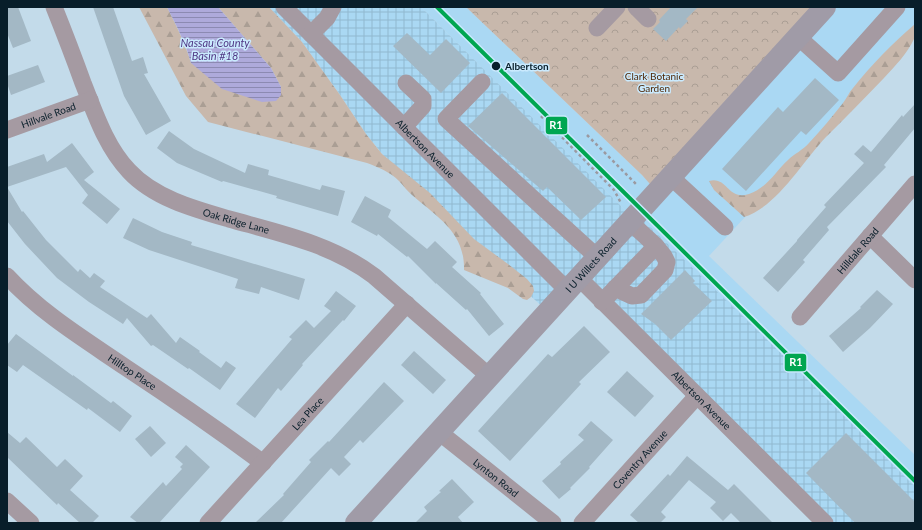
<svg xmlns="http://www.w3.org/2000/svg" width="922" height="530" font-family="Lato,sans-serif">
	<defs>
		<pattern id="industrial-grid" width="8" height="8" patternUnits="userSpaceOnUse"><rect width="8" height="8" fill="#aad8f3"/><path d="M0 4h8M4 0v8" fill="none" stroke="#91b9d0"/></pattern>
		<pattern id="forest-firs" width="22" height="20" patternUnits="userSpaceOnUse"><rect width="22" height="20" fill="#c8b8ac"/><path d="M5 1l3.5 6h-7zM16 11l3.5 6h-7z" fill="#aa9e94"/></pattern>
		<pattern id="park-crowns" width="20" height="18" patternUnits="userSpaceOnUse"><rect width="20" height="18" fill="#c8b8ac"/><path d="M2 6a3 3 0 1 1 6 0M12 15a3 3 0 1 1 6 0" fill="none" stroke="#aa9e94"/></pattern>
		<pattern id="water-rules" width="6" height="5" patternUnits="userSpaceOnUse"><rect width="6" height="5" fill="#aeaadb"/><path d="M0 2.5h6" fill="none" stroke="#8c8ab2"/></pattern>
	</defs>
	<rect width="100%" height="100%" fill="#c3dbea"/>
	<!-- built -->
	<polygon fill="#aad8f3" points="421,7 466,7 642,175 657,191 825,7 915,7 915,33 709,256 915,455 915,488 632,217"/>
	<!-- industrial -->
	<polygon fill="url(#industrial-grid)" points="269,7 421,7 632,217 636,214 649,226 786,358 915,487 915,523 824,523 579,278 548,312 395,170 366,134 340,95 302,42"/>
	<!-- forest -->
	<g fill="url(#forest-firs)">
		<path d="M139,7H167C176,25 185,43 191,63L281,87L271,68L218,7H269L302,42L340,95L366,134L382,154L430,193L474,239L508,264L527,279L533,286L534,291L531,297L527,300L523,299L508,288L464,270C465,232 437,217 412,195C407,191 404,186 399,181C390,172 380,168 367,163L208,122L186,96Z"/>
		<path d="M915,24C915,29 916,35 914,39C907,54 895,66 884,78C865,98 846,117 826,137C803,161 777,207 744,217L714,190L709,181C728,176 727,201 749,194C767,188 775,172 788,160C794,154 803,150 809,143C821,130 832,117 843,103C847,98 849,92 853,88C871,65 893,43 915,24Z"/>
	</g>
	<!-- park -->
	<polygon fill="url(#park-crowns)" points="466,7 824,7 657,192 642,175"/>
	<!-- water -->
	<polygon fill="url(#water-rules)" points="167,7 218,7 271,68 281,87 281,95 276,101 262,102 222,89 191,63 187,50 178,29"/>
	<!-- building -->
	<g fill="#a3b8c5">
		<polygon points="7,7 18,7 31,41 13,48 7,33"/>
		<polygon points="93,7 113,7 132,61 143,57 148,73 144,74 171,121 146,135 124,96"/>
		<polygon points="671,7 698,7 686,19 688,21 680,29 679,27 666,41 653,29 660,22 659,20"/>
		<polygon points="407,33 430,55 446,39 470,63 441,93 393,46"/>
		<polygon points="38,65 45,82 11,95 7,83 7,76"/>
		<polygon points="815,78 839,100 806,135 801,131 746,191 722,169 778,107 783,112"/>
		<polygon points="502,93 606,197 581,220 547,187 543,191 468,126"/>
		<polygon points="915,104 915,128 884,165 886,167 827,227 829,230 803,260 805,262 778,292 763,278 797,241 797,240 826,207 824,205 864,163 854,154 863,145 871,152 902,115 903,117"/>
		<polygon points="169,131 194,149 245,173 248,164 269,170 268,175 320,190 322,185 345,191 338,216 276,198 277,196 223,181 222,182 177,163 157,148"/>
		<polygon points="72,143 94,172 84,180 120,209 107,224 82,203 88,195 66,167 7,187 22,212 23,211 46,240 78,272 80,269 90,278 94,273 105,281 100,287 147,318 151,314 176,343 180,337 200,351 199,352 221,368 226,361 236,368 220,390 189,368 188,369 153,345 151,346 127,318 123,324 89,302 57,278 25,244 7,221 7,167 44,154 47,162"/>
		<polygon points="365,196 391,210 388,217 427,249 435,241 457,262 452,267 481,293 480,294 504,324 489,336 467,309 466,310 436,283 436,284 408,256 407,257 378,234 377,236 351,222"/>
		<polygon points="133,218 162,232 192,242 191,245 305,279 299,300 261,287 259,294 235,288 238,279 149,250 123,238"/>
		<polygon points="685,270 695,281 693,283 712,301 671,340 655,324 641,314"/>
		<polygon points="877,290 893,304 870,328 843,352 829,336 861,308 860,307"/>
		<polygon points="336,291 356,306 344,321 343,320 302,364 303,365 281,391 278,388 255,418 236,404 292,339 289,337 306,320 314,328 331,311 324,306"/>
		<polygon points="584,326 610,352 579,382 581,384 510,461 478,431 548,354 552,357"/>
		<polygon points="16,334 73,376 73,375 111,403 113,401 132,416 120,432 88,408 87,410 23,365 17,372 7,365 7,345"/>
		<polygon points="414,351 446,380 433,394 401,365"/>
		<polygon points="627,371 654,396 635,417 607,392"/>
		<polygon points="384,382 404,401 363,443 360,440 344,457 351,464 339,476 331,468 281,523 255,523 284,495 283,494 311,462 309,460 328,441 329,442"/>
		<polygon points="591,421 613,440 589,467 590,468 570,488 571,489 559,499 542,481 561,464 560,462 584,440 578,435"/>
		<polygon points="150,426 166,443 151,457 135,439"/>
		<polygon points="7,432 20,443 26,437 57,467 65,459 83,476 70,490 99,516 92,523 80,523 58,503 57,505 7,457"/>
		<polygon points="846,433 915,502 915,523 855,523 806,473"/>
		<polygon points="186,445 210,467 159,523 138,523 130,517 163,482 166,486 182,469 180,467 183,464 175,457"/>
		<polygon points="687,456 728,490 734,484 773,523 741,523 731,513 723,521 710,508 716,502 689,480 661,512 666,517 660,523 639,523 630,515 668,474 670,476"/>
		<polygon points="452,479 474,502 458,517 463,523 415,523 427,511 424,507 441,492 439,491"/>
	</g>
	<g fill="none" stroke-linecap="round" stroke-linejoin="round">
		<!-- path -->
		<g stroke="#9b9aa1" stroke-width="2.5" stroke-dasharray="3 3" stroke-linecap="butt">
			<polyline points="541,116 614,190 621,203"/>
			<polyline points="587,135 637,185"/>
		</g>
		<!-- minor -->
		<g stroke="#a59aa2" stroke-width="17">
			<path id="s1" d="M54,7C64,32 74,58 83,83C95,113 106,147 129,171C154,198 194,209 229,219C279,233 332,244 374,276L489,376"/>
			<path id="s2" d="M284,7L567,290"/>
			<polyline points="636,7 648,19"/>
			<polyline points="597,28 617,7"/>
			<polyline points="311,34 327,18 333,7"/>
			<polyline points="798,37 838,73 897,7"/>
			<polyline points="482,82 446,119 597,257"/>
			<polyline points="404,127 423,106 423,99 406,83"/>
			<path id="s3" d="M7,130L90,100"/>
			<polyline points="671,177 725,227"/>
			<polyline points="870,236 915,280"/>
			<path id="s4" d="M7,276C41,313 84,339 125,367C172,398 217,429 263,463"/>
			<path id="s5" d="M579,278L825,523"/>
			<polyline points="615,288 632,296 641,295 665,270 667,262 664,256 656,246"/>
			<polyline points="602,302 656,246 630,222"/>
			<path id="s6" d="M800,317L915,184"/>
			<path id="s7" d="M439,432L553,523"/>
			<polyline points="7,501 31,523"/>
			<path id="s8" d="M208,523L407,304"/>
			<path id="s9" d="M582,523L697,396"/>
		</g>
		<!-- major -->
		<path stroke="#a09ba7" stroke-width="22" id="s10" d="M356,523L825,7"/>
		<!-- rail-1 casing -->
		<g stroke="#caeafe" stroke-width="7">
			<polyline id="rail-1" points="437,7 915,481"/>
		</g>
		<!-- rail-1 -->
		<use href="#rail-1" stroke="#00a651" stroke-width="4"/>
	</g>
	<!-- markers -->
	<circle fill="#081e2a" stroke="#caeafe" stroke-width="1.5" cx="496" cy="66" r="5"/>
	<g text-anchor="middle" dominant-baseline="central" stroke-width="3" stroke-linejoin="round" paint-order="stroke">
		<!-- stop labels -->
		<g font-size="10" font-weight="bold" fill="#081e2a" stroke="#caeafe" text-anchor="start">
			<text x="505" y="66">Albertson</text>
		</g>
		<!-- park labels -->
		<g font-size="10" fill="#4f2705" stroke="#caeafe">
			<text x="654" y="76">Clark Botanic<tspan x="654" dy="12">Garden</tspan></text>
		</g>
		<!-- street labels -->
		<g font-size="10" fill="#081e2a" stroke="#caeafe">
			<text stroke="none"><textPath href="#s3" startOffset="44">Hillvale Road</textPath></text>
			<text stroke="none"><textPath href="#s2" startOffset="200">Albertson Avenue</textPath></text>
			<text stroke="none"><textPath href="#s1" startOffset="301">Oak Ridge Lane</textPath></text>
			<text stroke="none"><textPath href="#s6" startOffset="88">Hilldale Road</textPath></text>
			<text stroke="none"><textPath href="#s10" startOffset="349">I U Willets Road</textPath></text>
			<text stroke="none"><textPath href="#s4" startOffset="158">Hilltop Place</textPath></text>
			<text stroke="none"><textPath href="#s5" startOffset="173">Albertson Avenue</textPath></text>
			<text stroke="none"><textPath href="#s8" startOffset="148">Lea Place</textPath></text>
			<text stroke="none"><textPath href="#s9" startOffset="86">Coventry Avenue</textPath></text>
			<text stroke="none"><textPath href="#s7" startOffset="73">Lynton Road</textPath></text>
		</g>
		<!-- water labels -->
		<g font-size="11" font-style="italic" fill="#503784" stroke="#caeafe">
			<text x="215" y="42">Nassau County<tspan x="215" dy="13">Basin #18</tspan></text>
		</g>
	</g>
	<g stroke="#caeafe" stroke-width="1.5">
		<rect x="545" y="116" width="23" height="19" rx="4" fill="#00a651"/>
		<rect x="784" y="353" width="23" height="19" rx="4" fill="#00a651"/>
	</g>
	<g font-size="11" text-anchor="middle" font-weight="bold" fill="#fff">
		<text x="556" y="129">R1</text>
		<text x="796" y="366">R1</text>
	</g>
	<!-- border -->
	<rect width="922" height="530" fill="none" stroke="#081e2a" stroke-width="16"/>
</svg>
